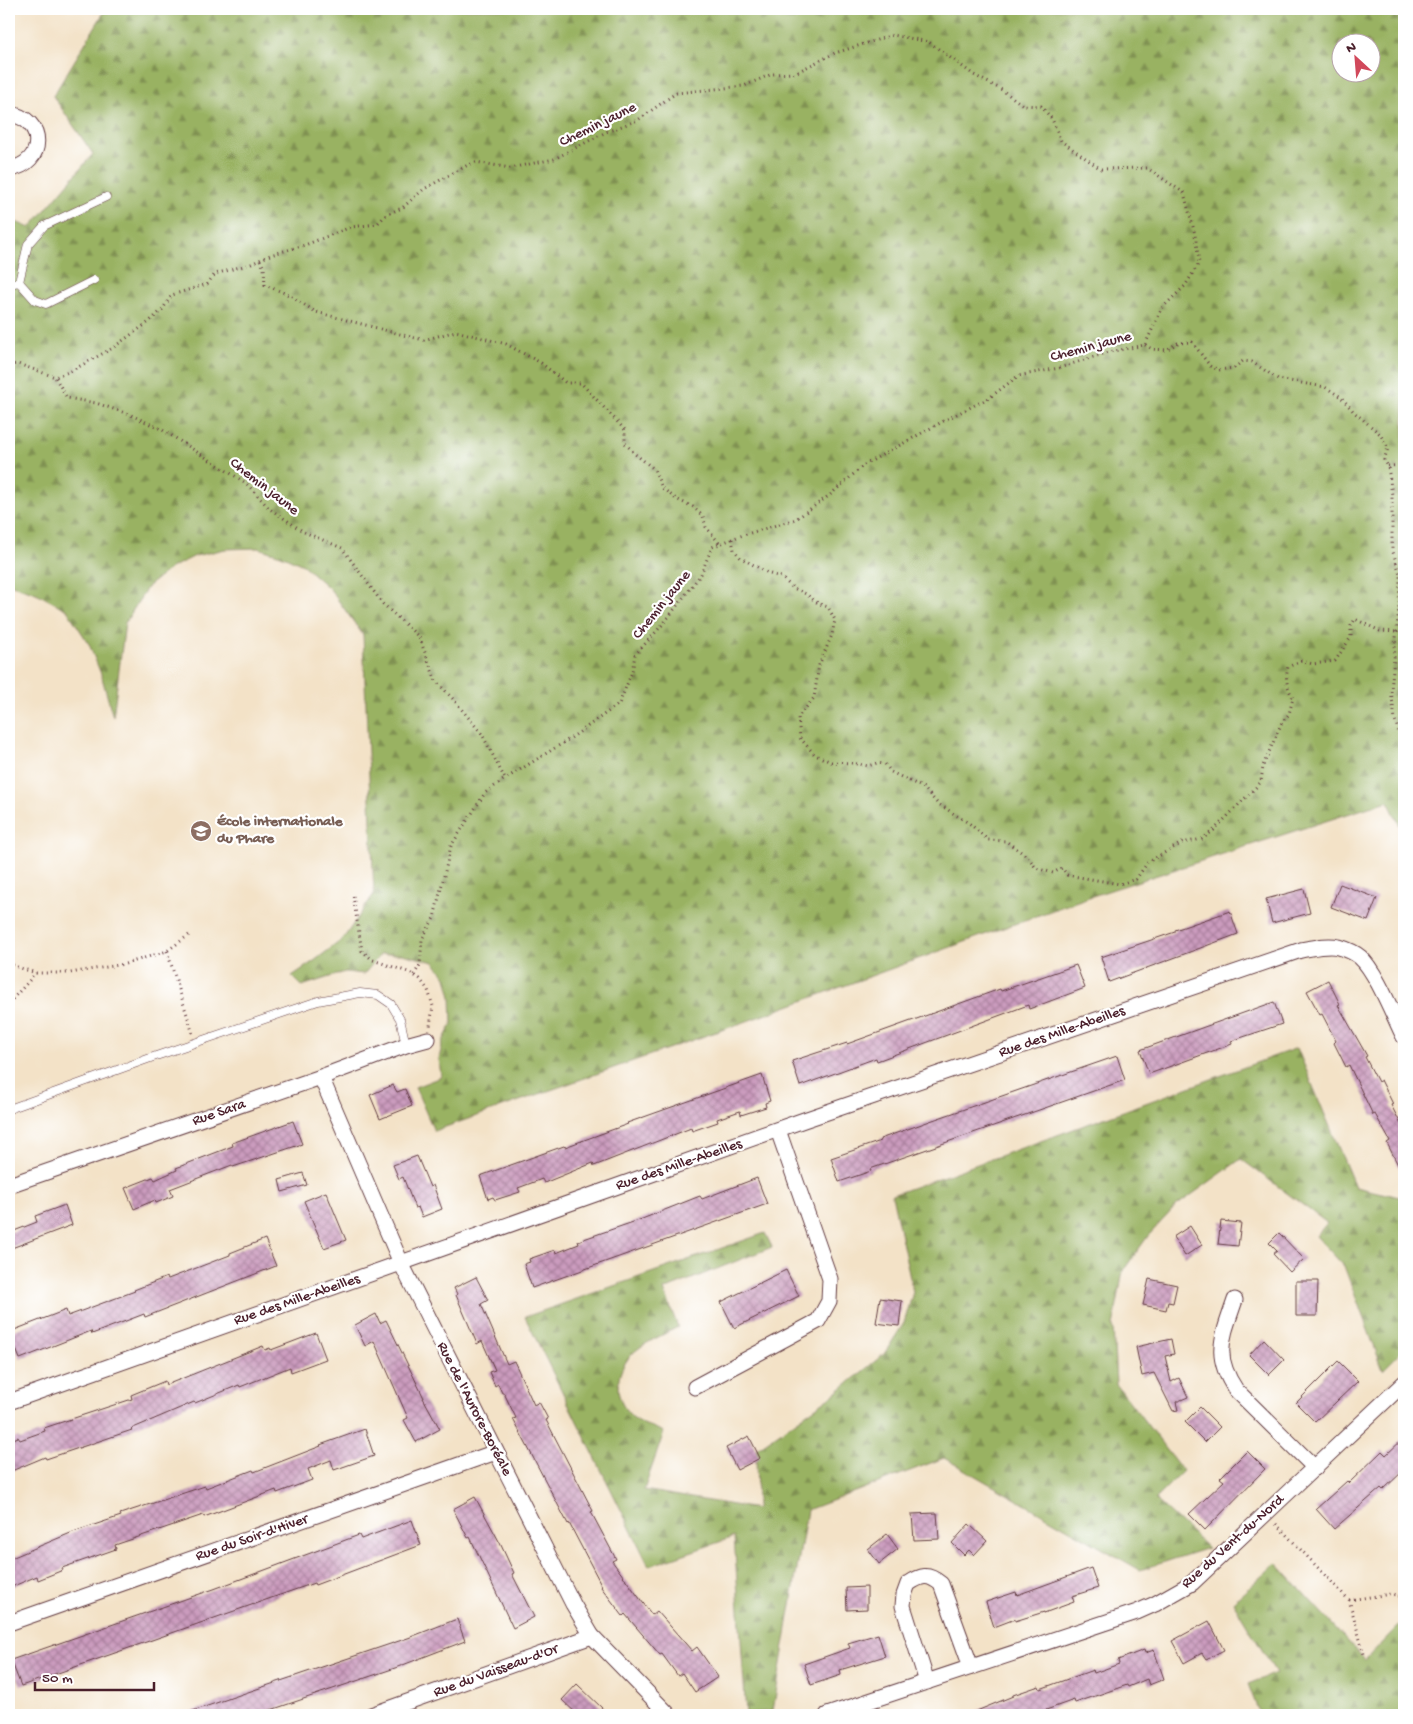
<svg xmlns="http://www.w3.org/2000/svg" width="1413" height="1724" font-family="'Gochi Hand',sans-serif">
	<defs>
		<pattern id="forest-firs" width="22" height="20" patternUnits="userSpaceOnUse" patternTransform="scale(1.25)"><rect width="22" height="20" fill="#99b262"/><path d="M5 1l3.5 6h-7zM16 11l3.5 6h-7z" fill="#7f9051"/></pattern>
		<pattern id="building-cross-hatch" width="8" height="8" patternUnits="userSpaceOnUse" patternTransform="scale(1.25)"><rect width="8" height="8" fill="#cb9bbe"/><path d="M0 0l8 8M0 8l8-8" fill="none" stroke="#a77e9b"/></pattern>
	</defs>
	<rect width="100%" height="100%" fill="#fff"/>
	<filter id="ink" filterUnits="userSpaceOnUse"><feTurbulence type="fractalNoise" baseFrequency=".02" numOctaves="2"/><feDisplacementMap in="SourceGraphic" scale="10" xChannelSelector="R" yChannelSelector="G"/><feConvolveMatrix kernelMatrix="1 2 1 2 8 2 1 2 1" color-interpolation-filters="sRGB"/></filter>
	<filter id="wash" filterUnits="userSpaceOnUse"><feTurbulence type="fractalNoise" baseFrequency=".0096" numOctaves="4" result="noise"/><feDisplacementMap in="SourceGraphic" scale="20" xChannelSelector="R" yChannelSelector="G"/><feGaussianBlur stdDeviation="1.12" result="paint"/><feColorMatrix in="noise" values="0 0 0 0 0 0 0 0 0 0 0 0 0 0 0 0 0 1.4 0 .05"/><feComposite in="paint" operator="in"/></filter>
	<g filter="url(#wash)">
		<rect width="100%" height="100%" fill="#f3e2c7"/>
		<!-- forest -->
		<g fill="url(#forest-firs)" stroke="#726846" fill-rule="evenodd">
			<path d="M106,9H1404V834L1388,801L1086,898L750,1020L434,1131L415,1087L441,1077L439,1059L443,1041L452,1024L451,997L446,977L434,962L402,954H381L364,974L345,972L302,986L292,976L314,961L343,939L374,894L363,635L330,589L303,565L281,555L258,548L225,549L195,556L171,568L148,586L125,623L113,717L101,674L89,644L67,610L36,593L9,584V219L30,228L93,154L53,96ZM1340,42H1370V72H1340Z"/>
			<path d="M1297,1048L1355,1187L1404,1198V1349L1383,1370L1344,1266L1316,1236L1327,1223L1241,1159L1176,1206L1148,1236L1123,1271L1113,1326L1116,1384L1183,1471L1155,1499L1208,1548L1140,1570L944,1458L807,1510L773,1711L746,1714L734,1537L649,1566L525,1317L765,1233L772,1247L664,1290L678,1327C665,1334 641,1344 631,1355C613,1376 613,1402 636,1420C643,1425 656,1428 664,1432L644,1490L757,1509L756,1449L836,1393L884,1354L904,1323L913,1292L892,1195Z"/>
			<polygon points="1276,1563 1365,1660 1404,1620 1404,1715 1260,1715 1248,1684 1276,1673 1233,1602"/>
		</g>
		<g id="blocks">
			<!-- building -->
			<g fill="url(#building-cross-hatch)">
				<polygon points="1340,884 1377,898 1368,921 1331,907"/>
				<polygon points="1304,889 1310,913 1272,923 1266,899"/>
				<polygon points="1230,911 1238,934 1109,982 1101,957 1175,932 1175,930"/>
				<polygon points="1076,965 1085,988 1029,1009 1028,1005 877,1061 876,1058 800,1086 792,1061 847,1043 847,1044 1000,989 1001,991"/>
				<polygon points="1328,980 1340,1004 1338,1005 1367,1056 1365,1057 1378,1082 1381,1080 1393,1104 1391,1105 1404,1130 1404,1177 1387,1143 1390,1141 1375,1114 1373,1115 1349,1065 1346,1067 1334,1043 1336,1041 1322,1014 1320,1015 1307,991"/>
				<polygon points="1274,1002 1282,1024 1231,1041 1232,1044 1149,1074 1140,1050"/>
				<polygon points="1117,1056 1125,1080 870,1169 871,1171 839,1182 831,1158 881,1141 880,1139 930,1121"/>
				<polygon points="762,1075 770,1101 765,1103 766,1107 741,1115 740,1111 717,1119 718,1122 692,1131 691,1128 594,1166 593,1163 544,1183 542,1179 518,1188 520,1192 495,1200 493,1197 488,1199 480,1176 564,1146 565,1147 628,1124 627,1123"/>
				<polygon points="393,1085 397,1092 405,1089 412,1106 380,1119 370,1095"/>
				<polygon points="293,1121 302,1144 233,1167 232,1165 170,1189 173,1196 156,1203 155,1200 134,1209 125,1188 153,1177 155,1180 177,1170 176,1168 233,1146 232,1143"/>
				<polygon points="417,1156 430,1187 433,1185 442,1209 422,1217 418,1207 415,1208 403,1177 399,1179 393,1165"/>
				<polygon points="303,1173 307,1185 282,1192 279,1180"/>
				<polygon points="757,1178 767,1204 532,1288 524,1264 530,1262 529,1259 555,1250 556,1253 579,1244 578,1241 642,1219 700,1196 702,1199"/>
				<polygon points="326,1192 346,1240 324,1248 304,1201"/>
				<polygon points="65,1205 72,1225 9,1249 9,1233 37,1222 35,1216"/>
				<polygon points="1221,1221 1241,1223 1238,1246 1218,1244"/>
				<polygon points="1190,1226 1202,1245 1185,1256 1173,1237"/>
				<polygon points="1279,1233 1304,1259 1290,1272 1273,1254 1277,1251 1269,1243"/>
				<polygon points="265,1239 276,1266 145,1317 144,1314 92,1334 91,1331 20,1359 9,1332 66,1310 68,1316 135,1291 134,1290 167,1277 168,1279 230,1255 230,1253"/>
				<polygon points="786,1270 799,1296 734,1328 721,1302"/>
				<polygon points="476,1277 488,1300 481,1304 507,1364 514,1361 534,1405 539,1402 548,1419 546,1420 593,1511 591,1512 616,1559 612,1561 652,1615 657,1611 692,1651 697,1647 718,1677 695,1692 682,1673 678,1676 662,1654 660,1655 625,1614 623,1616 601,1587 602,1586 569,1523 568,1524 513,1419 516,1418 504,1393 502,1393 498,1384 495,1386 489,1372 495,1370 482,1341 477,1344 456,1295 457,1294 454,1288"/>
				<polygon points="1149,1279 1177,1285 1173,1303 1168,1302 1166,1310 1143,1305"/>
				<polygon points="1296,1281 1318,1281 1317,1316 1296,1316"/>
				<polygon points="880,1298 902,1301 899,1326 876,1323"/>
				<polygon points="376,1314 380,1323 386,1320 424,1398 423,1398 440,1429 416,1442 404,1420 408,1418 374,1341 365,1346 355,1325"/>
				<polygon points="316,1333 326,1359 291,1372 290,1367 240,1387 239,1385 195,1403 194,1402 131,1429 132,1430 46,1459 45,1457 9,1472 9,1441 18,1437 20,1440 45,1431 44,1428 132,1399 131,1395 165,1381 166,1385 263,1346 265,1350 270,1348 271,1350"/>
				<polygon points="1171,1339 1174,1354 1165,1356 1171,1382 1179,1378 1188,1397 1176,1402 1178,1410 1173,1411 1154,1373 1142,1376 1136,1347"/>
				<polygon points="1264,1339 1284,1360 1269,1375 1249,1355"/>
				<polygon points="1338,1361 1358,1381 1315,1422 1296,1403"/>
				<polygon points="1200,1407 1220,1427 1205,1442 1185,1422"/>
				<polygon points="365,1429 374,1456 334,1470 331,1460 308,1469 312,1480 277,1493 276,1490 204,1517 203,1515 115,1545 116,1549 62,1568 63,1570 38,1580 37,1576 9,1588 9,1559 73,1532 121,1516 120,1514 205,1486 206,1488 253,1470 254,1472 321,1446 320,1445"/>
				<polygon points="749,1436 760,1458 737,1470 726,1448"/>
				<polygon points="1404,1438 1404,1470 1383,1490 1381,1488 1334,1529 1316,1509 1347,1481 1349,1483 1382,1451 1386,1455"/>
				<polygon points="1247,1451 1265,1469 1205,1530 1189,1514 1224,1481 1220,1478"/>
				<polygon points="475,1497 500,1543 514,1573 512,1574 534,1617 513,1628 470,1537 468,1538 453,1509"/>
				<polygon points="937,1513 939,1539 914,1540 912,1514"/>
				<polygon points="412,1520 421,1545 315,1585 314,1583 21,1686 11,1660 214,1589 359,1535 361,1539"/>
				<polygon points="969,1524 987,1541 974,1555 969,1550 964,1555 952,1543"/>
				<polygon points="887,1534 898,1549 879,1564 868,1549"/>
				<polygon points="1091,1568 1098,1588 1072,1596 1074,1602 1044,1613 1044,1612 1015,1621 1015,1619 994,1627 986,1602 1016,1592 1017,1595"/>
				<polygon points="867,1587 867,1609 847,1610 846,1588"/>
				<polygon points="457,1619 465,1641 395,1668 256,1715 188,1715 187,1713 248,1692 408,1638"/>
				<polygon points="1209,1621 1224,1650 1206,1659 1202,1653 1184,1663 1172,1641"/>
				<polygon points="878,1634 885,1656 840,1670 841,1675 811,1685 804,1664 850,1648 848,1643"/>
				<polygon points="1144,1650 1145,1653 1154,1650 1164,1679 1149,1685 1147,1679 1128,1687 1127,1685 1075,1703 1074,1700 1032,1715 967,1715 1013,1696 1013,1695 1039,1686 1040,1689 1093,1670 1094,1673 1119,1664 1118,1660"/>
				<polygon points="577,1684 603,1709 597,1715 578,1715 562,1700"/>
			</g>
		</g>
	</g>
	<g filter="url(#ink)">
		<use href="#blocks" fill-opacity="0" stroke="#633c42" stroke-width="1"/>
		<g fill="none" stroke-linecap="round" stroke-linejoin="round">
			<!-- lane casing -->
			<g stroke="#633c42" stroke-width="9">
				<g id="lane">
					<polyline points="19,282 35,300 46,304 94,280"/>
					<polyline points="9,284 19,282 28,244 44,226 106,197"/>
					<polyline points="9,1109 156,1056 318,1001 360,993 378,995 391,1004 400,1019 406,1045"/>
				</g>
			</g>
			<!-- street casing -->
			<g stroke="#633c42" stroke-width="17">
				<g id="street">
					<path d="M9,114C46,118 46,164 9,169"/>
					<polyline points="321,1077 401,1263 573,1604 592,1636 669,1715"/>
					<polyline points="9,1185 321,1077 406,1045 428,1039"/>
					<path d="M1235,1300C1223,1336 1212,1355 1236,1390L1315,1468"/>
					<polyline points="695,1387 818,1321 829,1301 830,1279 778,1130"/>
					<path d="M9,1402L804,1120L1301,950C1313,948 1327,944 1339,947C1346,949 1354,952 1360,957C1376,971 1394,1017 1404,1037"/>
					<polyline points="9,1623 496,1452"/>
					<path d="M927,1682L903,1606L904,1595L908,1584C921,1575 928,1573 941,1584L971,1667"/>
					<polyline points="371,1715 592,1636"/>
					<polyline points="827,1715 1137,1612 1155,1604 1192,1583 1404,1383"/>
				</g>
			</g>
			<!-- path -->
			<g stroke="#633c42" stroke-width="3" stroke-dasharray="1 4" stroke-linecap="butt">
				<polyline points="260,260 264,268 265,285 287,294 316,312 411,337 424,340 456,331 506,344 541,363 566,383 581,383 625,430 625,443 635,454 654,469 662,488 676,499 693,507 703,516 706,527 720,544"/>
				<polyline points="1145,345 1152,349 1166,350 1178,343 1192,342 1210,366 1219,370 1234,368 1243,361 1252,362 1278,379 1325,387 1341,397 1354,412 1380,434 1388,448 1384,460 1388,466 1392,495 1392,549 1400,574 1399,606 1391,691 1395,719 1404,752"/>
				<polyline points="9,365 18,364 55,377 71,371 111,349 149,322 162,310 172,295 207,284 215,274 251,264 270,255 305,245 351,227 377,224 387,214 402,208 424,189 466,166 476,162 510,168 554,159 606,132 638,120 676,93 744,86 772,74 795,73 835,53 893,35 929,42 974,75 1002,90 1023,105 1041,106 1052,119 1061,141 1101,169 1147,168 1184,193 1195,234 1199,263 1185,286 1162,308 1145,345 1109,352 1059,368 1018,376 989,398 949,418 864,465 830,495 796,519 737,537 712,547 701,574 664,623 635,655 632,672 619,704 571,738 505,779 482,734 454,700 436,681 419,637 383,604 342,548 304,532 270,509 246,483 161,429 131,415 96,403 67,398 55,377"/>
				<polyline points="1388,466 1404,465"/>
				<path d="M732,539L734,550L741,558L770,574L781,577L793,588L806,594L819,604L828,607L835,620L832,635L819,665L814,698L798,717L800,738L815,755L831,762L852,763L868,766L877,763L885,764L891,772L924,788L937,803L970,824L988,840L1006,841L1028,857L1036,868L1053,873L1062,868L1067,875L1120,884L1136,879L1148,862L1182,843L1202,839L1214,830L1261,782L1263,766L1282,722L1289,714L1293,698C1287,687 1285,680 1288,667L1301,661L1313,664L1335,661L1351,637V626L1355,619L1380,631L1397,632"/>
				<polyline points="1397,632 1404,626"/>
				<polyline points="353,896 362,951 373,960 408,972 420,979 428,990 433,1006 430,1026"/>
				<polyline points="167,951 193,1034"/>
				<polyline points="9,961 14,966 36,973 70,973 125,964 167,951 189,935"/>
				<polyline points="414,975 420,965 422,939 434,918 451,846 485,793 505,779"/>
				<polyline points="9,1003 36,973"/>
				<polyline points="1276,1524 1349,1600 1364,1654"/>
				<polyline points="1349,1600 1391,1594 1404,1597"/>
			</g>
			<!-- lane -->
			<use href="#lane" stroke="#fff" stroke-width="8"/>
			<!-- street -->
			<use href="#street" stroke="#fff" stroke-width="15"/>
		</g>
	</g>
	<!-- icons -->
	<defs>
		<g id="school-disc" transform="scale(1.125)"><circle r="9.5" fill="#8d6e63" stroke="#fff"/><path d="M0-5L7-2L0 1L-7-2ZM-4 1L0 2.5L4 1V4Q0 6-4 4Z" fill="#fff"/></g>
	</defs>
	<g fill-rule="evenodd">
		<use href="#school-disc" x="201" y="831"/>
	</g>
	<g text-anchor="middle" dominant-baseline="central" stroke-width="4.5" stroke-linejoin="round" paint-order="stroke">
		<!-- street labels -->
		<g font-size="15" fill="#4a1f2b" stroke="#fff">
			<text transform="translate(598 125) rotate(-26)">Chemin jaune</text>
			<text transform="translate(1091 347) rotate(-15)">Chemin jaune</text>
			<text transform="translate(264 487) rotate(38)">Chemin jaune</text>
			<text transform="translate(662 605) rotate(-51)">Chemin jaune</text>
			<text transform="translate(1062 1032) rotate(-19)">Rue des Mille-Abeilles</text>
			<text transform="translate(219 1113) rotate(-19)">Rue Sara</text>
			<text transform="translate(679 1165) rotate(-19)">Rue des Mille-Abeilles</text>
			<text transform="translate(297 1300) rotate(-19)">Rue des Mille-Abeilles</text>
			<text transform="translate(474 1409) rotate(63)">Rue de l'Aurore-Boréale</text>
			<text transform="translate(252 1538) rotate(-19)">Rue du Soir-d'Hiver</text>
			<text transform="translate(1233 1542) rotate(-42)">Rue du Vent-du-Nord</text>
			<text transform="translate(496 1671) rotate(-20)">Rue du Vaisseau-d'Or</text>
		</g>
		<!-- education labels -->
		<g font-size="15" font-weight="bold" fill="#785e54" stroke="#fff" text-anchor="start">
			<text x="217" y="822">École internationale<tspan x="217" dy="17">du Phare</tspan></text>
		</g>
	</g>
	<!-- margin -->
	<rect width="1413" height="1724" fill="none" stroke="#fff" stroke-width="30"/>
	<!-- north arrow -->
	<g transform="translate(1356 58) rotate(334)"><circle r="24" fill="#ffffff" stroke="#b7a5aa"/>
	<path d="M0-4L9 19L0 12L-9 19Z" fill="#d1495b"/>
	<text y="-8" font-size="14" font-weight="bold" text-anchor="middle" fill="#4a1f2b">N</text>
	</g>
	<!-- scale -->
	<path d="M35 1682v8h119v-8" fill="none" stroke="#4a1f2b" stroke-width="2.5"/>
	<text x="42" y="1682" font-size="15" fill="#4a1f2b" stroke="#ffffff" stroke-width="4" paint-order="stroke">50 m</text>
</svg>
